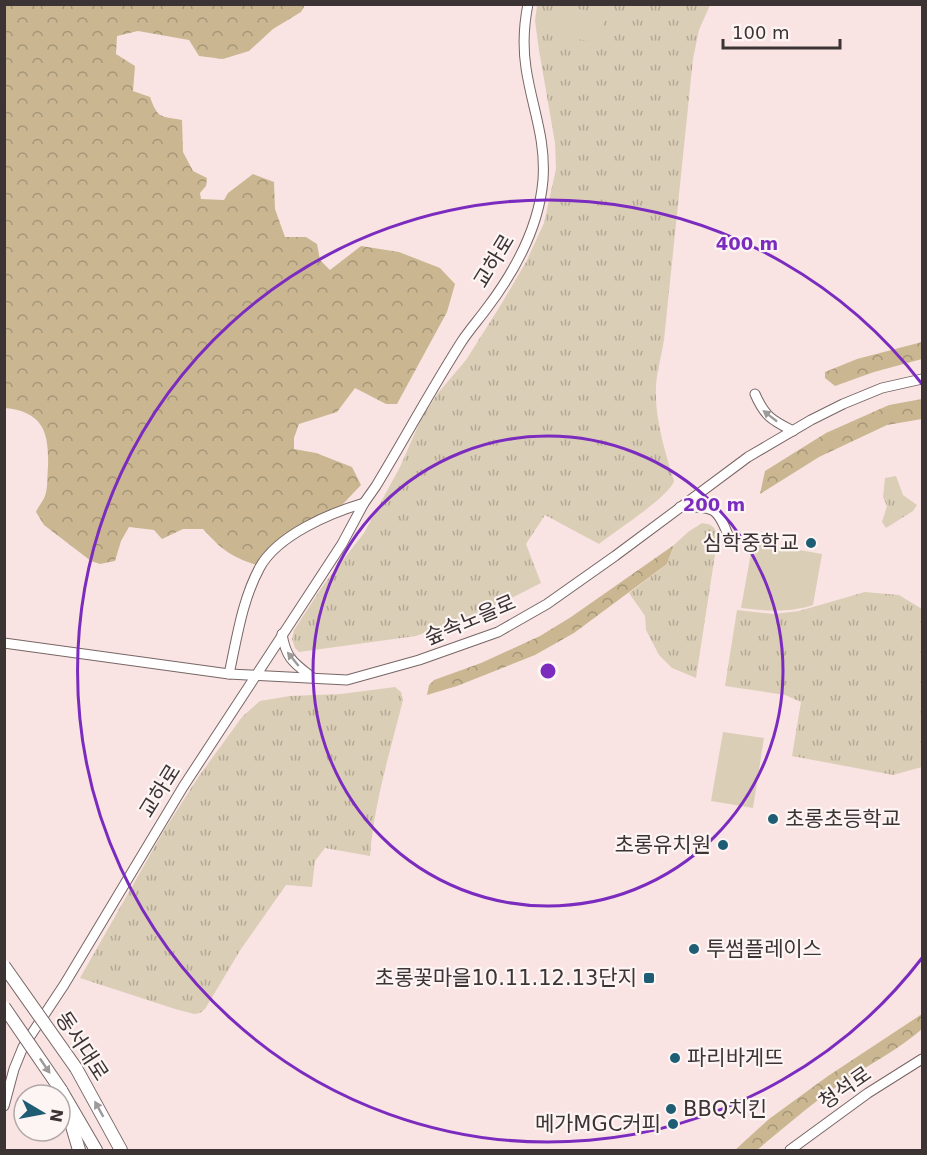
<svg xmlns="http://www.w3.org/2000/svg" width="927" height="1155" font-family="'DejaVu Sans','Noto Sans KR',sans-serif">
	<defs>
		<pattern id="forest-crowns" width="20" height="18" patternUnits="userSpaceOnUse" patternTransform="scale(1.5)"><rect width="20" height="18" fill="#cab792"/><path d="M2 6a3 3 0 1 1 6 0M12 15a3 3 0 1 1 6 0" fill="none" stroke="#a59678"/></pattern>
		<pattern id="park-tufts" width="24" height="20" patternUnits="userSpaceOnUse" patternTransform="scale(1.5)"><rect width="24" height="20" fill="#dbceb6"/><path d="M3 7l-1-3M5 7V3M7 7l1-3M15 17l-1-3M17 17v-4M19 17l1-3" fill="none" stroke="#b3a895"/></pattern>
	</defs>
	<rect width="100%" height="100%" fill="#f9e4e3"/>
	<!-- forest -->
	<g fill="url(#forest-crowns)">
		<path d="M5,5H305L301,12L273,29L249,51L223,59L199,56L189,40L138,31L117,36L116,54L135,66L133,91L150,97C158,119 160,116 182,120L183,152L193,171L207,178L206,186L200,193L201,199L224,200L228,193L253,174L274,182L275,209L285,237H306L317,244L320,260L330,270L361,246L399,252L440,268L455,284L447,312L397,404H386L355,388L337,412L299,424L294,438V449L316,453L352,467L361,485L342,505L306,527L260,566C231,557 223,551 203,529H183L162,539L154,530L129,527L121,541L115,561L100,564L91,561L44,525L36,512C38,507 43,501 45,496C48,488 47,476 48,467C49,433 44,412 5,408Z"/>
		<polygon points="922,342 922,359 874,372 835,386 825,378 825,372 857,359"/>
		<polygon points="922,399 922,419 887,425 819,457 760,494 765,471 826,433 889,405"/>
		<polygon points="674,545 667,564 574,633 535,655 457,686 427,695 429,685 434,680 481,663 540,636 571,617"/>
		<path d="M922,1014V1029C900,1048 874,1062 849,1078C816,1100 787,1125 757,1150H735L769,1119L828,1076Z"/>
	</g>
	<!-- park -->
	<g fill="url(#park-tufts)">
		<path d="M537,5H710L699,30L693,59L664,340C662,352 659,364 657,376C652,411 664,448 674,481C670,496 614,532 599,544L545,515L526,544L541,583L486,611L416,636L299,652L295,648L292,639L294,630L324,584L364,533L400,467L421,419L438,393L466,360L502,303L526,262L544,223L556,169L555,143L539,50L535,21Z"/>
		<polygon points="896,476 903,495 917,505 913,511 886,528 882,522 887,506 883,497 885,478"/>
		<path d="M702,523C711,524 714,526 718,535L696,678L672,668L659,655L646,630L645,616L629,593L667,564L674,545L688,532Z"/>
		<polygon points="865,592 899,595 922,609 922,767 893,775 792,756 801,702 785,695 725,686 737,610 774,614 799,611"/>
		<path d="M395,687L401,692L403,700C390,752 374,803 370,856L325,848L315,861L312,887L286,885L241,949L205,1009L200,1013L194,1014L175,1009L80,978L163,832L199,776L242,717L260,701L290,696L341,694Z"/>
	</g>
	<!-- pitch -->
	<g fill="#dbceb6">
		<polygon points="555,5 606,14 600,43 549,34"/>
		<path d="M753,542L822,554L813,605C788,613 766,611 741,608Z"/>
		<polygon points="723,732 764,738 753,808 711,801"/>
	</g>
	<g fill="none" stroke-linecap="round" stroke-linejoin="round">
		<!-- secondary casing -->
		<g stroke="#776665" stroke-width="11">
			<g id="secondary">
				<path d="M755,394C765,417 772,420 793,431"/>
				<path d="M680,507C713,507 717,505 729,538"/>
				<path d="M282,634C286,659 294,663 313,678"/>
				<polyline points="4,643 229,674 347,680 419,660 498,632 547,604 615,556 748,457 811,420 843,404 882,388 922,379"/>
				<path d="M229,674C237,638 242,600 260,567C278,535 330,513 364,503"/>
				<path d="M4,1106L14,1069L23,1047L64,985L183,787L342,544L364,503L376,486C405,438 432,388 462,341C470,329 479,319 487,308C515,271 539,228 543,180C546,138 532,108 526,68C523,48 524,24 528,4"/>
				<polyline points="790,1150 868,1093 922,1059"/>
			</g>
		</g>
		<!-- highway casing -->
		<g stroke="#776665" stroke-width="14">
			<g id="highway">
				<polyline points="76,1068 121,1150"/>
				<polyline points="61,1090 96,1150"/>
				<polyline points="67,1109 79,1150"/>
			</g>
		</g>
		<!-- secondary -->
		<use href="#secondary" stroke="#fff" stroke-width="9"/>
		<!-- highway -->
		<use href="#highway" stroke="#fff" stroke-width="12"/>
		<!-- highway-bridge casing -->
		<g stroke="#776665" stroke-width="14" stroke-linecap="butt">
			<g id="highway-bridge">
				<polyline points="4,966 76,1068"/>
				<polyline points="4,1007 61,1090"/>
			</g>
		</g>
		<!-- highway-bridge -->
		<use href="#highway-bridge" stroke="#fff" stroke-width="12"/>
	</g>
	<!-- one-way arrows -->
	<defs><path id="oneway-solid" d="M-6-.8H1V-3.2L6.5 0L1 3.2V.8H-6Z" transform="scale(1.5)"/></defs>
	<g fill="#9e9a9a">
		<use href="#oneway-solid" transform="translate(770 416) rotate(-142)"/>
		<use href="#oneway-solid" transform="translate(293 659) rotate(-129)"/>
		<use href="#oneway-solid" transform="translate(45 1066) rotate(56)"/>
		<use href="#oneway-solid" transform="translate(99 1109) rotate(-119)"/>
	</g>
	<!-- distance rings -->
	<g fill="none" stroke="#7b2cbf" stroke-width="3">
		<circle cx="548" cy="671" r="235"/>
		<path d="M922 958A471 471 0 1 1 922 384"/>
	</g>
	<!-- markers -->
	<g fill="#1e5d73" stroke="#fdf5f4" stroke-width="2">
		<circle cx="811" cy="543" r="6"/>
		<circle cx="773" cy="819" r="6"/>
		<circle cx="723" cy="845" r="6"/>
		<circle cx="694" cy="949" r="6"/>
		<rect x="643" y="972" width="12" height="12" rx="3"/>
		<circle cx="675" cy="1058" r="6"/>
		<circle cx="671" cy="1109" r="6"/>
		<circle cx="673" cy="1124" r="6"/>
	</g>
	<g text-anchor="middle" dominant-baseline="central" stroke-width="4.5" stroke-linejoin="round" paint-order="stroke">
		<!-- street labels -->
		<g font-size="21" fill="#3c3434" stroke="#fdf5f4">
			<text transform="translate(494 261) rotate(-59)">교하로</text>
			<text transform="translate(470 620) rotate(-23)">숲속노을로</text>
			<text transform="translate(160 791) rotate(-58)">교하로</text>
			<text transform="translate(82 1046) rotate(57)">동서대로</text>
			<text transform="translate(845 1088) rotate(-35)">청석로</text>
		</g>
		<!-- poi labels -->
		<g font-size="21" fill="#3c3434" stroke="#fdf5f4" text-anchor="end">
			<text x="799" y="543">심학중학교</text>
			<text x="785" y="819" text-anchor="start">초롱초등학교</text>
			<text x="711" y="845">초롱유치원</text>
			<text x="706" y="949" text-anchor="start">투썸플레이스</text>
			<text x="637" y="978">초롱꽃마을10.11.12.13단지</text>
			<text x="687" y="1058" text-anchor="start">파리바게뜨</text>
			<text x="683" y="1109" text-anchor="start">BBQ치킨</text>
			<text x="661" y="1124">메가MGC커피</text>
		</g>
	</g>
	<circle cx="548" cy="671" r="9" fill="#7b2cbf" stroke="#fdf5f4" stroke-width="3"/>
	<g font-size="18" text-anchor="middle" font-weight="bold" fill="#7b2cbf" stroke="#fdf5f4" stroke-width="4.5" stroke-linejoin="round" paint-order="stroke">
		<text x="747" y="250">400 m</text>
		<text x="714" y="511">200 m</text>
	</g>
	<!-- border -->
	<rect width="927" height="1155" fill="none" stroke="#3c3434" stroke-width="12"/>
	<!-- north arrow -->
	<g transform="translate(42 1113) rotate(100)"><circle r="28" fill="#fdf5f4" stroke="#b0a8a7" stroke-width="1.5"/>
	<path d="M0-4.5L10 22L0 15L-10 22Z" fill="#1e5d73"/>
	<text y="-9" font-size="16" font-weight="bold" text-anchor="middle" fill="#3c3434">N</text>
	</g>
	<!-- scale -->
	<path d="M723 39v9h117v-9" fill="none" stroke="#3c3434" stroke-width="3"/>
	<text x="732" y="39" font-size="18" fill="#3c3434" stroke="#fdf5f4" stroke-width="4.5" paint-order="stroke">100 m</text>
</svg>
